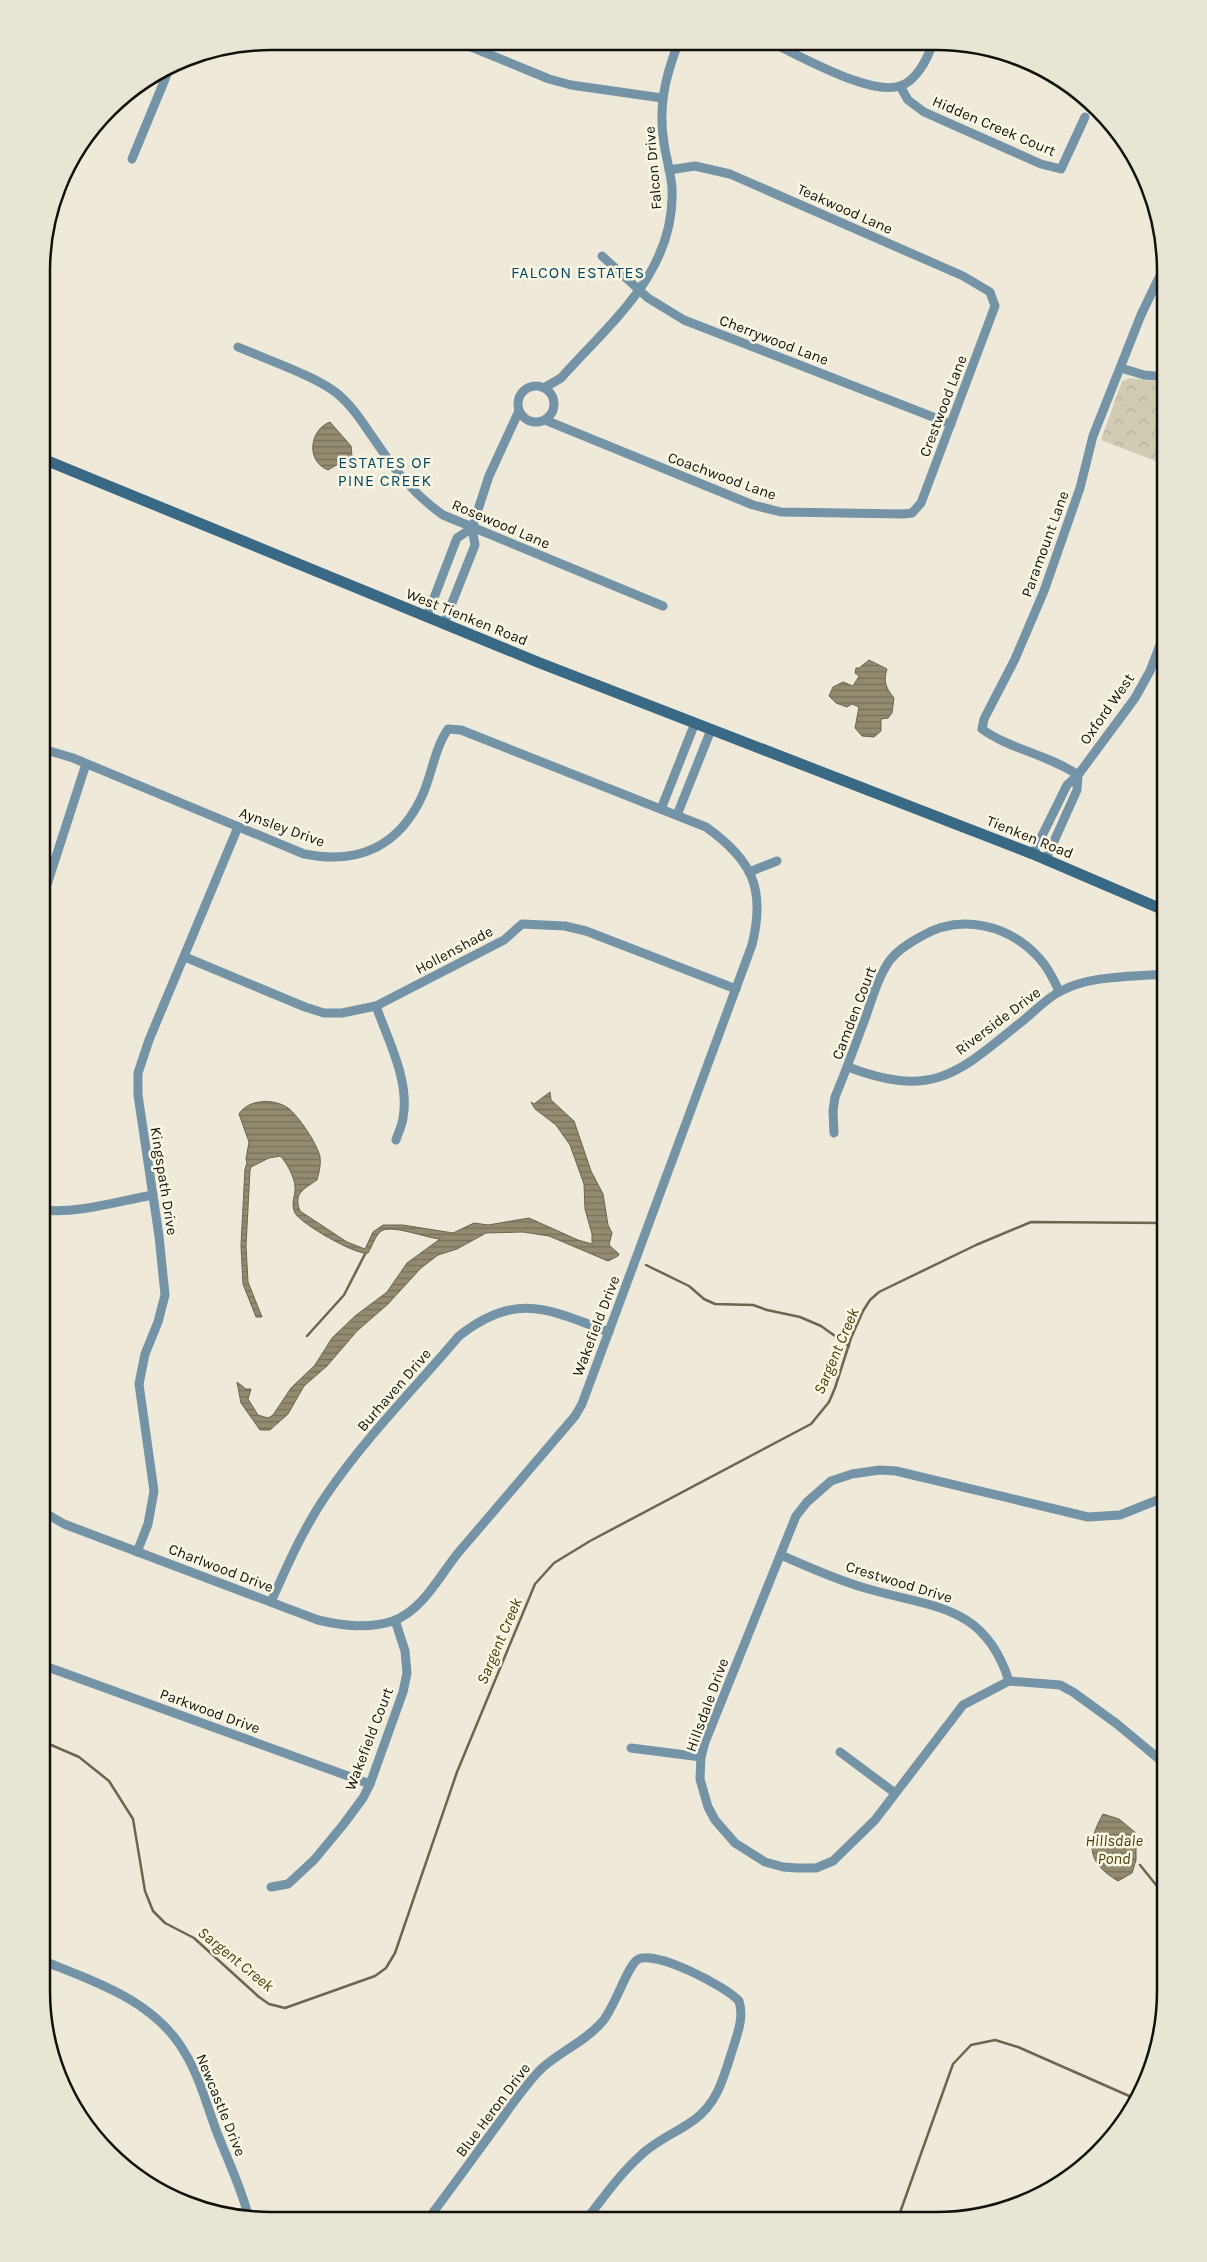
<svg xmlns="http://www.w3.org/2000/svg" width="1207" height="2262" font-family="Karla,sans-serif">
	<defs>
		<pattern id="forest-crowns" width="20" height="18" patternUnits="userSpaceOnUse" patternTransform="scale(1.25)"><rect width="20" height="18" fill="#d1cbb4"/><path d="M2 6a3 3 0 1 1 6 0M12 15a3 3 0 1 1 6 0" fill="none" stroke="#b3ad9a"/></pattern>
		<pattern id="water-rules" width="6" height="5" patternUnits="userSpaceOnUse" patternTransform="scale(1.25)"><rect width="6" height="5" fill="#928b6f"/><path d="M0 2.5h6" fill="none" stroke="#76705a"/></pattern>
	</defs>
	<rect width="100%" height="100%" fill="#eee9d8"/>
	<!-- forest -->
	<polygon fill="url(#forest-crowns)" points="1131,378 1166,383 1166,465 1101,440 1122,381"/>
	<!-- water -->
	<g fill="url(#water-rules)" stroke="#6c6651">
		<path d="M330,422L351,446L352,456L328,470C305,461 310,429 330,422Z"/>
		<path d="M869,660L887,669C883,682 886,688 894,698L892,713L888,718L881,719V731L874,737L862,736L855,728L859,707L852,704L847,707L836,703L829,696L833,687L843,682L853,686L859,676L855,673L856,668H859Z"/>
		<path d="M550,1092L551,1100L574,1121L591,1171L603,1194L608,1225L612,1233L609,1245L619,1254L618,1256L608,1261L549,1236L523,1232L486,1233L457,1249L438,1255L421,1268L388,1304L357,1331L327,1366L304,1386L288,1414L270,1430H260L241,1403L237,1382L246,1389H251L248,1399L258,1415L268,1418L273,1415L291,1388L315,1365L332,1338L355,1316L387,1292L407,1263L440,1239C426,1238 389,1223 380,1232C374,1238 372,1247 368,1253C357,1256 301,1224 295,1213C290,1203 296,1196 295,1187C295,1178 286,1161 280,1156L269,1158L251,1167L250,1170L246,1246L248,1282L262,1317H256L243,1284L241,1245L245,1169L247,1163L246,1159L249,1142L239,1114C248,1099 274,1098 288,1108C298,1115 318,1145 320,1157C321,1165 319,1173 317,1180C304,1189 293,1193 300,1211L347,1242L365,1249L373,1232L383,1225H403L453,1233L474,1223L488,1225L529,1218L578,1240L592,1244V1234L585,1209L584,1184L570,1145L556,1125L535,1109L531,1102L534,1104Z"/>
		<path d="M1103,1814L1119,1819L1136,1833V1860L1132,1873L1118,1881C1087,1863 1086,1844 1103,1814Z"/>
	</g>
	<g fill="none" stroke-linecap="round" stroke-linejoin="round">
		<!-- stream -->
		<g stroke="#6c6651" stroke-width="2.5">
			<polyline points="646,1265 689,1286 704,1299 715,1304 753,1305 767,1310 800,1317 821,1326 849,1346"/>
			<polyline points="307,1336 344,1295 365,1254"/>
			<polyline points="42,1741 79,1757 109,1781 133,1819 145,1891 153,1911 165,1923 194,1938 259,1997 269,2004 285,2008 375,1976 386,1968 395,1953 457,1772 535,1584 554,1563 590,1541 811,1424 829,1402 835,1388 851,1338 863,1311 870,1300 879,1292 976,1245 1031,1222 1165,1223"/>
			<polyline points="1140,1865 1165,1896"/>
			<polyline points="897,2221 953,2064 971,2045 995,2040 1018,2047 1136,2099"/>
		</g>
		<!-- street -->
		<g stroke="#7493a6" stroke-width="9">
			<polyline points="459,42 549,79 571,85 662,98"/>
			<path d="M774,44C803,57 870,96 900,86C916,81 927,60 932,45"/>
			<polyline points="900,86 908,100 924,112 1041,164 1061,169 1085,117"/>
			<polyline points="132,159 170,67"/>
			<polyline points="602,256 648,298 684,320 951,424"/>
			<path d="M238,347C265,359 322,378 341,397C355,409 364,425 374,439C395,470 412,493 443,515L663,606"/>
			<polyline points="1121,368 1144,375 1166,377"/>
			<circle cx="536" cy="404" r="18"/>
			<path d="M544,388L561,378C611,322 676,271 672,188C671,173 666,158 664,143C658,108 665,77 678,44"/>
			<polyline points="545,420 753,505 781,512 903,514 912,513 921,503 995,306 990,292 963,276 730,174 695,166 669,170"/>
			<polyline points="427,616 457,538 472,528"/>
			<polyline points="444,623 475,545 472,528 489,476 519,411"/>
			<path d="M1078,775C1047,754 1009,749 982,729L984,719L1015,659L1044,591L1080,488L1093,436L1141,315L1165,265"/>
			<polyline points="661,809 695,723"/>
			<polyline points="677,815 711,730"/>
			<polyline points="1033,854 1067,785 1078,775 1135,698 1150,671 1166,629"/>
			<polyline points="1046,859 1077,790 1078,775"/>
			<polyline points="749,872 777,861"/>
			<polyline points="42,900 86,764"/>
			<polyline points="185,957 305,1007 324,1013 342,1013 376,1006 504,940 522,924 565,926 586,931 736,989"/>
			<path d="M376,1006C388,1040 410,1081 403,1118C402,1126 398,1133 396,1140"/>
			<path d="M848,1067C935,1100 959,1072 1025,1019C1036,1010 1048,997 1061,991C1091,975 1132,977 1166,974"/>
			<path d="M834,1133L833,1111L835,1097C846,1071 855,1045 865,1019C872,999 878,977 890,960C898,950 909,943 920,937C960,913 1009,924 1040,959C1048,968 1054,980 1059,991"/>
			<path d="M42,1210C78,1214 118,1201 153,1195"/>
			<polyline points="1165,1472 1165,1456"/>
			<path d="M42,1511L64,1524L318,1620C344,1626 368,1629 393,1621C423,1610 440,1575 458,1553C497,1507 536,1461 575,1416L582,1404L752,945C766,888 752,860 706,827L461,730L448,729C435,748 432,773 423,794C400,846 359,865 304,854L73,758L43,749"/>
			<polyline points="137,1552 148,1524 154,1491 139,1384 145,1354 158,1322 165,1295 159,1236 138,1095 138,1073 149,1040 238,827"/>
			<path d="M781,1555C808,1567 837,1580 865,1588C932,1608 984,1603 1009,1681"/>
			<path d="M271,1602C287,1566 304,1527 327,1494C365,1438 415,1388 459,1336C516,1291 548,1309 609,1332"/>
			<polyline points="42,1665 370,1784"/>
			<polyline points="631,1748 701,1757"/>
			<polyline points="840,1752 895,1793"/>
			<polyline points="1165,1764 1117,1724 1073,1692 1060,1685 1009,1681 963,1705 875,1820 833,1861 816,1868 797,1868 783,1867 765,1862 735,1843 715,1820 708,1807 700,1779 701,1757 705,1742 796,1516 807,1502 831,1481 852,1474 880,1470 896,1471 1088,1517 1120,1515 1165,1497"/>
			<polyline points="271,1887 288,1884 314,1860 343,1825 363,1798 370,1784 403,1692 407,1673 405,1651 395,1620"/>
			<path d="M41,1960C93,1981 155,2000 185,2053C199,2076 207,2105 216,2130C227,2159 242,2188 249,2219"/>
			<path d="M428,2219C451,2189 473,2158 495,2128C509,2109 523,2088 539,2071C558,2052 584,2043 602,2022C615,2007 627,1967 637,1960C653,1948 727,1987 739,2001C744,2017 738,2032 733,2048C724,2076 718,2103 694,2120C676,2133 655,2141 640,2156C619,2175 603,2198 586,2220"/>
		</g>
		<!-- secondary -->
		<polyline stroke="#396984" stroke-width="11" points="43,459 540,663 1033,854 1166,911"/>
	</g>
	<g text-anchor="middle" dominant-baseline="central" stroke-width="5" stroke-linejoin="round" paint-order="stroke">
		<!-- street labels -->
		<g font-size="15" fill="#13110c" stroke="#fbf7e5">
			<text transform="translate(994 126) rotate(23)">Hidden Creek Court</text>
			<text transform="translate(653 168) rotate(-95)">Falcon Drive</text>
			<text transform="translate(845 209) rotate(24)">Teakwood Lane</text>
			<text transform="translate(774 340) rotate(21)">Cherrywood Lane</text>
			<text transform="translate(943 406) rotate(-69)">Crestwood Lane</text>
			<text transform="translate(722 476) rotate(20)">Coachwood Lane</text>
			<text transform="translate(501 524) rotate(23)">Rosewood Lane</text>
			<text transform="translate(1045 544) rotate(-70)">Paramount Lane</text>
			<text transform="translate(467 617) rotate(22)">West Tienken Road</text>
			<text transform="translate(1107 709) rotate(-55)">Oxford West</text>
			<text transform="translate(282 827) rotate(20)">Aynsley Drive</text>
			<text transform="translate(1030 837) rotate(22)">Tienken Road</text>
			<text transform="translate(454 950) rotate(-28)">Hollenshade</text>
			<text transform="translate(854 1013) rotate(-69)">Camden Court</text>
			<text transform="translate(998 1021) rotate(-37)">Riverside Drive</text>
			<text transform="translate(164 1181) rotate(81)">Kingspath Drive</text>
			<text transform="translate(596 1326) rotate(-69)">Wakefield Drive</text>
			<text transform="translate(394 1390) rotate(-49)">Burhaven Drive</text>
			<text transform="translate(221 1568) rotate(21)">Charlwood Drive</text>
			<text transform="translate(899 1582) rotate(17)">Crestwood Drive</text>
			<text transform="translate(707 1705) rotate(-70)">Hillsdale Drive</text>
			<text transform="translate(210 1711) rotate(20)">Parkwood Drive</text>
			<text transform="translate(369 1739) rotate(-69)">Wakefield Court</text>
			<text transform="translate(221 2105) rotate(68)">Newcastle Drive</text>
			<text transform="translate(493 2110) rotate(-53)">Blue Heron Drive</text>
		</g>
		<!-- neighbourhood labels -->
		<g font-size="16" letter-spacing="1" fill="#004664" stroke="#fbf7e5">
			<text x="578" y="272">FALCON ESTATES</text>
			<text x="385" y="462">ESTATES OF<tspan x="385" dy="18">PINE CREEK</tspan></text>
		</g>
		<!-- water labels -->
		<g font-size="16" font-style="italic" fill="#483c05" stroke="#fbf7e5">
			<text transform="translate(836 1351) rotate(-67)">Sargent Creek</text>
			<text transform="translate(499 1641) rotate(-67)">Sargent Creek</text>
			<text x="1114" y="1840">Hillsdale<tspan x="1114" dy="18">Pond</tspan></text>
			<text transform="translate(236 1959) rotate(39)">Sargent Creek</text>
		</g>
	</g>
	<!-- crop -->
	<path d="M0 0H1207V2262H0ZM271 50H936A221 221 0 0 1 1157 271V1991A221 221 0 0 1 936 2212H271A221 221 0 0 1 50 1991V271A221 221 0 0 1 271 50Z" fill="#e8e5d4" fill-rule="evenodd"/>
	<path fill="none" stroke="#13110c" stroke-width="2.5" d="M271 50H936A221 221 0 0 1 1157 271V1991A221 221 0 0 1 936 2212H271A221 221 0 0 1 50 1991V271A221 221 0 0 1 271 50Z"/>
</svg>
